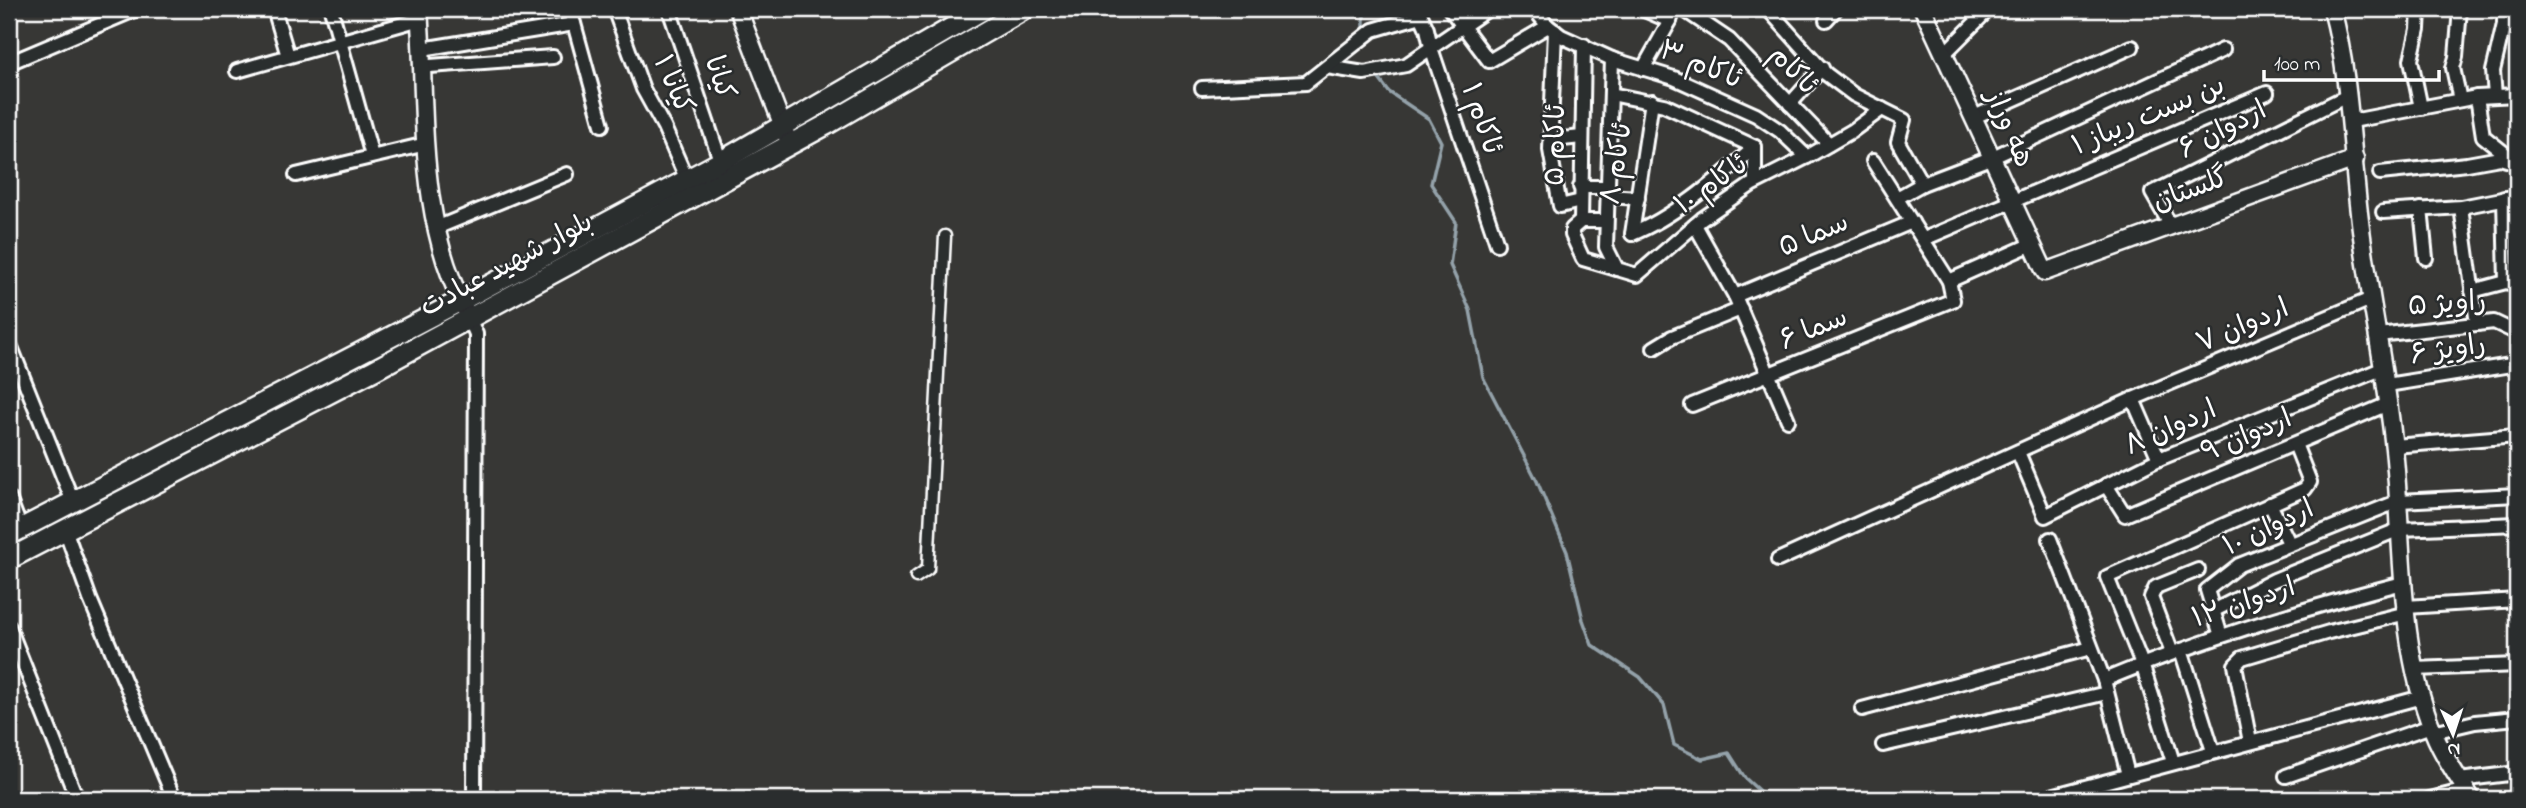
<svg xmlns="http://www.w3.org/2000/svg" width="2526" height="808" font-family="'Indie Flower','Playpen Sans Arabic',sans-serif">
	<rect width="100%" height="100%" fill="#373735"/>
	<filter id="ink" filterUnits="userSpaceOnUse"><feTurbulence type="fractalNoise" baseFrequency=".0143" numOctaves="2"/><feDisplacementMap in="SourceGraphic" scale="14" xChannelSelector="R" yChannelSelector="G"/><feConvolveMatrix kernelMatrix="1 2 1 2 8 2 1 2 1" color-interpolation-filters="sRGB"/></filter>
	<g filter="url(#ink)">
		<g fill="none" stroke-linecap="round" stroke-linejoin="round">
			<!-- stream -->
			<g stroke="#94a2aa" stroke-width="3.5">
				<polyline points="1364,30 1364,14 1367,9"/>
				<polyline points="1377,76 1389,92 1429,119 1441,142 1431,184 1456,222 1450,265 1470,310 1483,377 1537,481 1567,552 1583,620 1592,645 1640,677 1664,705 1674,745 1702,759 1729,753 1745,778 1768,799"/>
			</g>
			<!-- pedestrian casing -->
			<g stroke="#fff" stroke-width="15">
				<polyline id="pedestrian" points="916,577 928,569 945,236"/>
			</g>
			<!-- minor casing -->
			<g stroke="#fff" stroke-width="18">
				<g id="minor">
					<polyline points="274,9 288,56"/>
					<polyline points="331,9 372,156"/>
					<polyline points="570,9 602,125"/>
					<polyline points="614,9 643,89 664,127 687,180"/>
					<polyline points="669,9 723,169"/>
					<polyline points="1418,9 1427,29 1432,51 1497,244"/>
					<polyline points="1450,9 1489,61 1548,26"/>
					<polyline points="1534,9 1548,26 1561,36 1612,59 1674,78 1756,115 1780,131 1807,157"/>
					<polyline points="1642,9 1670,21 1674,9"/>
					<polyline points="1683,9 1729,40 1829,144"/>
					<polyline points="1768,9 1826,74 1854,95 1904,120 1898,142 1922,184"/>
					<polyline points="2419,9 2418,29 2411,60 2421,108"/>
					<polyline points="1826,20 1836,9"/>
					<polyline points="1555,31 1550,150 1560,206 1581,201"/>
					<polyline points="1584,45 1581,221 1606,221"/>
					<polyline points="422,49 574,24"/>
					<polyline points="1945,53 1989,9"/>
					<polyline points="1612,59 1606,247 1617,269 1637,275 1702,219 1751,185 1807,157 1852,131 1882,109"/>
					<polyline points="9,63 137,9"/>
					<polyline points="430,66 553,57"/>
					<polyline points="1327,67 1364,73 1406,65 1488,9"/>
					<polyline points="1643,69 1670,21"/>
					<polyline points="237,71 420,19"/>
					<polyline points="1202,88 1306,83 1373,30 1421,16"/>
					<polyline points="1611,94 1664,105 1755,147 1755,182"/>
					<polyline points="2495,96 2493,71 2504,24 2504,9"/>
					<polyline points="2477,97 2483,136 2513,160"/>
					<polyline points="2460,100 2453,68 2456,57 2460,9"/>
					<polyline points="1790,104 1822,68"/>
					<polyline points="1974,117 2132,47"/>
					<polyline points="2352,121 2477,97 2517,95"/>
					<polyline points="1552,140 1582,137"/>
					<polyline points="2380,173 2467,164 2500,158 2517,163"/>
					<polyline points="296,175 426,144"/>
					<polyline points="1580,187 1608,187"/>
					<polyline points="1608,196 1638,198"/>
					<polyline points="1897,198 1922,184 1993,157 2223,50"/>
					<polyline points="2504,198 2506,282"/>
					<polyline points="2461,207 2477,324"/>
					<polyline points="2421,209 2426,258"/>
					<polyline points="2383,212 2461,207 2517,196"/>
					<polyline points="1581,221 1572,229 1572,235 1583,259 1617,269"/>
					<polyline points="1695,225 1735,296 1788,420"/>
					<polyline points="2171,226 2152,193 2349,95"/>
					<polyline points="436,228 567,174"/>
					<path d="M1632,234C1675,217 1720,177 1755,147"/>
					<polyline points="1632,234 1652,101"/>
					<polyline points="1924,239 2267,93"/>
					<polyline points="1949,281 2032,244"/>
					<polyline points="2472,291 2506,282 2517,285"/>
					<polyline points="1735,296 1912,222"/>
					<polyline points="469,318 476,334 474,799"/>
					<polyline points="2378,335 2494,322 2517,333"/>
					<polyline points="9,342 73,502"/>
					<polyline points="1654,348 1672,337 1741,309"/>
					<polyline points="2387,385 2517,364"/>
					<polyline points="2133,399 2159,459"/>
					<polyline points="1692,405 1953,300 1949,281 1873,161"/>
					<polyline points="2394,446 2517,436"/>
					<polyline points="2018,452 2045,516 2159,459 2384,368"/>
					<polyline points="2106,485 2125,515 2388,404"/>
					<polyline points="9,498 21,529"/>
					<polyline points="2270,504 2289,543"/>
					<polyline points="65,529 90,599 173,796"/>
					<polyline points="2050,539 2104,680 2128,775"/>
					<polyline points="1778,560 2133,399 2371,299"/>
					<polyline points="2406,607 2517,600"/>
					<polyline points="2213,611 2274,580 2400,529 2517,524"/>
					<polyline points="9,627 77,799"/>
					<polyline points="2221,636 2207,590 2239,565 2399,501 2517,495"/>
					<polyline points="2181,650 2213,751"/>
					<polyline points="2172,653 2151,597 2156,587 2198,570"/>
					<polyline points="2415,669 2517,665"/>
					<path d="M2104,680C2201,640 2301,609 2403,583"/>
					<polyline points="1862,709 2091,648"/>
					<polyline points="2433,732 2475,722 2517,718"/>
					<polyline points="2250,742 2235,665 2242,658 2329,632 2407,613"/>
					<polyline points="1883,745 2107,693"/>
					<polyline points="2173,762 2142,664 2107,577 2305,489 2310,482 2295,444"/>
					<polyline points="2286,776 2431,726"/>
					<polyline points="2459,780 2517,773"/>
					<polyline points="2040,799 2422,697"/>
					<polyline points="2430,799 2466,790"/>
				</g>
			</g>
			<!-- tertiary casing -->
			<g stroke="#fff" stroke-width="21">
				<g id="tertiary">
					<path d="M419,9C427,112 416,216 466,311"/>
					<polyline points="738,9 787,137"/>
					<polyline points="1923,9 2045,272 2355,159"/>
					<path d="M2332,9C2350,76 2351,145 2359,213C2368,292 2386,370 2394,449C2404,542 2397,642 2433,731C2442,754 2458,778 2472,799"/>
				</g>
			</g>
			<!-- primary casing -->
			<g stroke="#fff" stroke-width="24">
				<g id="primary">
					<polyline points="9,535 460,301 720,162 984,9"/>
					<polyline points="9,559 374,370 826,125 1025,9"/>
				</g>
			</g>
			<!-- pedestrian -->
			<use href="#pedestrian" stroke="#2a2d2e" stroke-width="10"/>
			<!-- minor -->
			<use href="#minor" stroke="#2a2d2e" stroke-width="12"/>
			<!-- tertiary -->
			<use href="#tertiary" stroke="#2a2d2e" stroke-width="16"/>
			<!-- primary -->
			<use href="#primary" stroke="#2a2d2e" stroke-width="19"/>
		</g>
	</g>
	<g text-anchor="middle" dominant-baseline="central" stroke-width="5" stroke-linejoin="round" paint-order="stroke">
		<!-- street labels -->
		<g font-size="28" fill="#fff" stroke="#2a2d2e">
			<text transform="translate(1700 66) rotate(22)">ئاکام ۳</text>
			<text transform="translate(1792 71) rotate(46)">ئاکام</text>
			<text transform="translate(718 78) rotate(72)">کیانا</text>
			<text transform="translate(672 85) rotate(66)">کیانا ۱</text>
			<text transform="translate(2149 117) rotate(-23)">بن بست ریباز ۱</text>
			<text transform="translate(1480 119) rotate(71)">ئاکام ۱</text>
			<text transform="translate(2008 129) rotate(66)">هه وراز</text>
			<text transform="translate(2223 131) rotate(-27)">اردوان ۶</text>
			<text transform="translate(1557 145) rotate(-89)">ئاکام ۵</text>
			<text transform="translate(1618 164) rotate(-81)">ئاکام ۸</text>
			<text transform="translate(1712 186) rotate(-35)">ئاکام ۱۰</text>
			<text transform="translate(2191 191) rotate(-20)">گلستان</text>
			<text transform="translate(1814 236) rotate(-23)">سما ۵</text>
			<text transform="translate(507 266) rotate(-28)">بلوار شهید عبادت</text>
			<text transform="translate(2447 305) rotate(-4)">راویژ ۵</text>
			<text transform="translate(2243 327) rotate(-23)">اردوان ۷</text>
			<text transform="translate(1814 330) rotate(-22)">سما ۶</text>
			<text transform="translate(2448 351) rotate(-9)">راویژ ۶</text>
			<text transform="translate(2171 429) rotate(-24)">اردوان ۸</text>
			<text transform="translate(2247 437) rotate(-23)">اردوان ۹</text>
			<text transform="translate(2269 529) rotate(-25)">اردوان ۱۰</text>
			<text transform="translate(2244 604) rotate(-18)">اردوان ۱۲</text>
		</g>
	</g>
	<!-- margin -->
	<rect width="2526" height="808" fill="none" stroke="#2a2d2e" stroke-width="35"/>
	<rect x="18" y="18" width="2491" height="773" fill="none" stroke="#fff" stroke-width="2.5" filter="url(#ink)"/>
	<!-- north arrow -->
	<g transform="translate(2453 734) rotate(177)" stroke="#2a2d2e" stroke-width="5" paint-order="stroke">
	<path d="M0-5L12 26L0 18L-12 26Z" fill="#ffffff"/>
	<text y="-10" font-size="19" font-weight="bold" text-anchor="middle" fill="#ffffff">N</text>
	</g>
	<!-- scale -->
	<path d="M2264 70v10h175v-10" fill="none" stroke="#ffffff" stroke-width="3.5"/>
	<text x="2274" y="70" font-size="21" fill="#ffffff" stroke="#2a2d2e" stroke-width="5" paint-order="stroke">100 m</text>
</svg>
